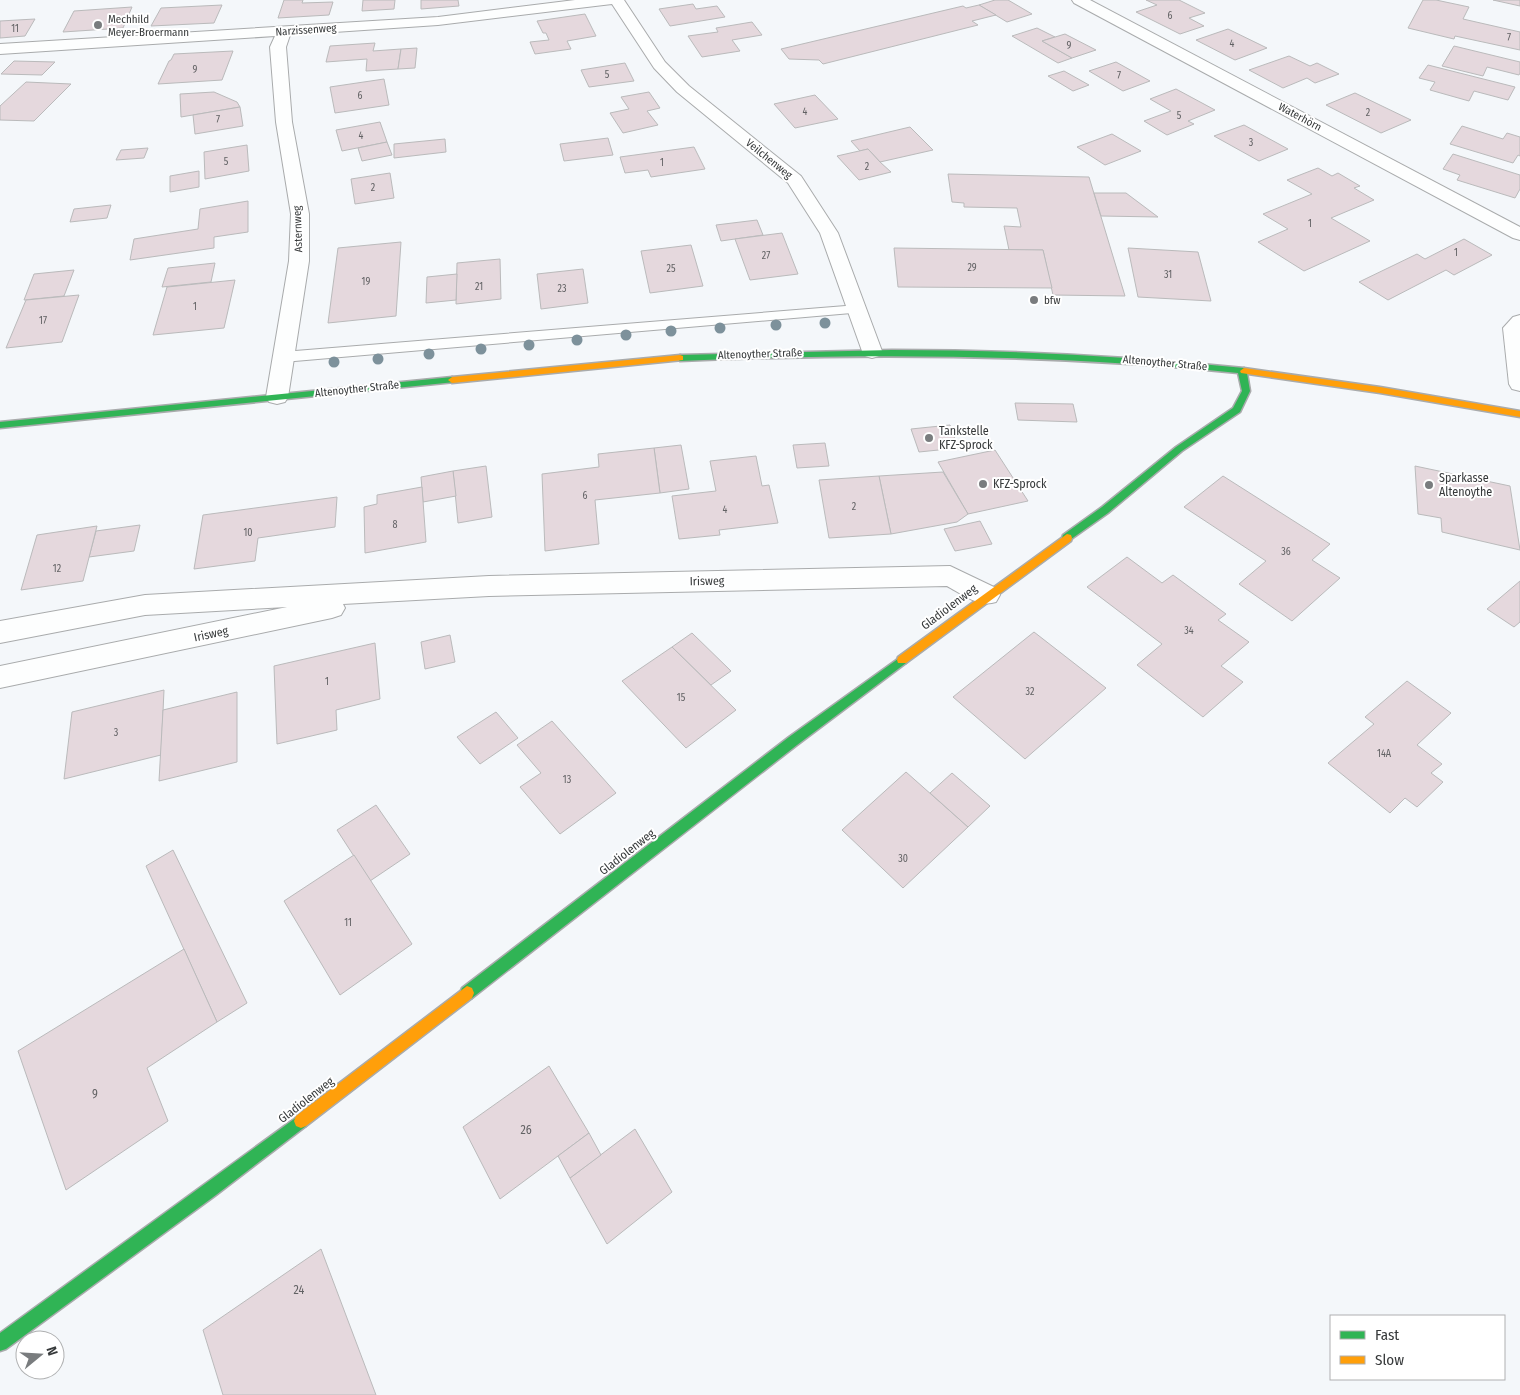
<svg xmlns="http://www.w3.org/2000/svg" width="1520" height="1395" font-family="'Fira Sans Condensed',sans-serif">
	<rect width="100%" height="100%" fill="#f4f7fa"/>
	<!-- building -->
	<g fill="#e5d8dd" stroke="#bababb">
		<polygon points="284,0 303,0 302,3 333,2 329,15 278,18"/>
		<polygon points="363,0 395,0 394,9 362,11"/>
		<polygon points="421,0 458,0 459,6 421,9"/>
		<polygon points="995,0 1008,0 1032,14 1007,22 979,5"/>
		<polygon points="1146,0 1179,0 1205,13 1189,18 1204,26 1180,34 1136,12 1157,5"/>
		<polygon points="1423,0 1436,0 1469,7 1463,19 1520,32 1520,50 1455,36 1454,39 1408,28"/>
		<polygon points="1493,0 1520,0 1520,6"/>
		<polygon points="693,4 696,9 717,6 725,17 670,26 659,9"/>
		<polygon points="222,5 214,23 151,26 161,8"/>
		<polygon points="979,5 996,15 972,21 978,25 823,64 819,60 789,59 781,49 963,6 966,8"/>
		<polygon points="132,7 123,28 63,32 74,11"/>
		<polygon points="585,14 596,36 567,41 571,49 535,54 530,42 549,40 546,33 543,33 537,21"/>
		<polygon points="35,19 25,36 0,38 0,21"/>
		<polygon points="752,22 762,35 732,40 740,51 702,57 688,36 718,32 716,28"/>
		<polygon points="1037,28 1055,37 1042,41 1072,58 1058,63 1012,36"/>
		<polygon points="1228,29 1267,48 1235,60 1196,40"/>
		<polygon points="1065,34 1096,50 1072,58 1042,41"/>
		<polygon points="375,43 373,51 401,49 398,69 366,71 367,59 326,62 330,46"/>
		<polygon points="1454,46 1520,62 1520,73 1519,75 1487,67 1483,76 1442,66"/>
		<polygon points="417,48 415,68 398,69 401,49"/>
		<polygon points="233,51 222,80 158,84 169,61 171,60 174,54"/>
		<polygon points="1289,56 1310,66 1317,63 1339,74 1315,83 1307,78 1283,88 1249,70"/>
		<polygon points="14,61 55,62 42,75 1,74"/>
		<polygon points="1116,62 1150,81 1123,91 1089,71"/>
		<polygon points="625,63 634,81 589,87 581,70"/>
		<polygon points="1428,65 1515,87 1508,100 1474,91 1469,101 1430,90 1435,82 1419,78"/>
		<polygon points="1064,71 1089,85 1073,91 1048,76"/>
		<polygon points="384,79 389,105 335,113 330,87"/>
		<polygon points="26,82 71,84 34,121 0,120 0,106"/>
		<polygon points="1176,89 1215,110 1188,121 1194,124 1167,135 1144,121 1171,111 1150,99"/>
		<polygon points="214,92 237,102 240,107 181,117 180,94"/>
		<polygon points="649,92 660,108 647,111 658,125 623,133 610,113 629,109 621,97"/>
		<polygon points="1355,93 1411,120 1381,133 1326,105"/>
		<polygon points="815,95 838,119 795,128 774,104"/>
		<polygon points="240,107 243,126 195,134 193,115"/>
		<polygon points="380,122 387,142 342,151 336,130"/>
		<polygon points="1244,125 1288,149 1259,161 1214,136"/>
		<polygon points="1462,126 1503,139 1507,133 1520,137 1520,156 1518,155 1513,163 1450,144"/>
		<polygon points="910,127 933,150 880,162 868,149 860,151 851,141"/>
		<polygon points="1112,134 1141,151 1105,165 1077,147"/>
		<polygon points="608,138 613,155 564,161 560,144"/>
		<polygon points="445,139 446,152 394,158 394,144"/>
		<polygon points="387,142 392,155 362,161 358,148"/>
		<polygon points="247,145 249,171 205,179 204,152"/>
		<polygon points="694,147 705,169 651,177 648,170 625,173 620,157"/>
		<polygon points="148,148 144,158 116,160 121,150"/>
		<polygon points="868,149 880,162 891,172 859,180 837,156"/>
		<polygon points="1453,154 1520,175 1520,189 1515,198 1457,180 1460,175 1443,169"/>
		<polygon points="1318,168 1332,176 1338,173 1360,186 1354,188 1374,200 1331,218 1370,241 1304,271 1258,242 1288,229 1263,214 1312,194 1287,180"/>
		<polygon points="199,171 199,187 170,192 170,176"/>
		<polygon points="390,173 394,198 355,204 351,179"/>
		<polygon points="948,174 1089,177 1125,296 1053,295 1043,250 1009,250 1004,226 1021,227 1017,208 964,207 964,203 952,202"/>
		<polygon points="1094,193 1126,193 1158,217 1101,216"/>
		<polygon points="248,201 248,232 214,237 214,248 130,260 134,239 198,229 200,209"/>
		<polygon points="111,205 107,218 70,222 74,209"/>
		<polygon points="757,220 763,235 721,241 716,225"/>
		<polygon points="782,233 798,274 750,280 735,239"/>
		<polygon points="1464,239 1492,255 1454,275 1446,270 1388,300 1359,282 1417,254 1425,259"/>
		<polygon points="401,242 396,316 328,323 338,248"/>
		<polygon points="691,245 703,286 650,293 641,251"/>
		<polygon points="894,248 1043,250 1052,288 898,287"/>
		<polygon points="1128,248 1198,252 1211,301 1138,297"/>
		<polygon points="500,259 501,299 456,304 457,263"/>
		<polygon points="215,263 211,282 162,287 168,268"/>
		<polygon points="583,269 588,303 541,309 537,274"/>
		<polygon points="74,270 64,296 24,300 34,274"/>
		<polygon points="457,274 456,300 426,303 427,277"/>
		<polygon points="235,280 224,328 153,335 167,287"/>
		<polygon points="79,295 62,342 6,348 26,300"/>
		<polygon points="1015,403 1073,404 1077,422 1018,420"/>
		<polygon points="950,425 958,448 919,452 911,429"/>
		<polygon points="825,443 829,466 797,468 793,445"/>
		<polygon points="681,445 689,489 660,493 654,448"/>
		<polygon points="654,448 660,493 595,500 599,544 545,551 542,474 599,467 598,454"/>
		<polygon points="995,450 1028,501 968,514 938,462"/>
		<polygon points="756,456 762,486 769,485 778,523 719,530 720,535 679,539 672,496 716,491 710,461"/>
		<polygon points="486,466 492,517 458,523 453,471"/>
		<polygon points="1415,466 1510,486 1520,550 1442,532 1441,518 1418,514"/>
		<polygon points="453,471 456,496 423,502 421,477"/>
		<polygon points="943,472 968,514 957,522 891,534 879,476"/>
		<polygon points="879,476 891,534 829,538 819,480"/>
		<polygon points="1223,476 1330,544 1312,560 1340,578 1292,621 1239,584 1266,561 1184,507"/>
		<polygon points="422,487 426,542 365,553 364,507 377,504 377,495"/>
		<polygon points="337,497 335,527 258,538 255,561 194,569 203,515"/>
		<polygon points="980,521 992,544 955,551 944,529"/>
		<polygon points="140,525 134,551 89,557 96,531"/>
		<polygon points="97,526 83,581 21,590 37,535"/>
		<polygon points="1127,557 1162,583 1173,575 1226,614 1218,620 1249,642 1221,666 1243,682 1203,717 1137,665 1162,644 1087,587"/>
		<polygon points="1520,581 1520,622 1514,627 1487,609"/>
		<polygon points="1034,632 1106,688 1025,759 953,697"/>
		<polygon points="692,633 731,671 711,685 672,647"/>
		<polygon points="450,635 455,662 425,669 421,642"/>
		<polygon points="375,643 380,699 336,710 337,730 277,744 274,666"/>
		<polygon points="672,647 736,710 686,748 622,681"/>
		<polygon points="1407,681 1451,713 1417,745 1442,764 1431,773 1443,782 1417,807 1405,798 1390,813 1328,763 1374,724 1365,717"/>
		<polygon points="164,690 161,755 64,779 72,712"/>
		<polygon points="237,692 237,762 159,781 163,710"/>
		<polygon points="496,712 518,738 480,764 457,737"/>
		<polygon points="552,721 616,793 560,834 520,787 541,773 517,745"/>
		<polygon points="906,772 968,827 903,888 842,830"/>
		<polygon points="952,773 990,806 968,827 930,793"/>
		<polygon points="376,805 410,854 370,881 337,830"/>
		<polygon points="173,850 247,1003 217,1022 146,866"/>
		<polygon points="354,855 412,944 340,995 284,901"/>
		<polygon points="184,949 217,1022 147,1068 168,1121 66,1190 18,1051"/>
		<polygon points="549,1066 589,1133 500,1199 463,1127"/>
		<polygon points="635,1129 672,1192 607,1244 570,1178"/>
		<polygon points="589,1133 601,1155 570,1178 558,1156"/>
		<polygon points="321,1249 376,1395 223,1395 203,1330"/>
	</g>
	<g fill="none" stroke-linecap="round" stroke-linejoin="round">
		<!-- lane casing -->
		<g stroke="#a9abac" stroke-width="2">
			<polygon id="lane" points="858,305 863,306 865,309 863,312 283,362 278,360 275,357 278,354 283,352"/>
		</g>
		<!-- street casing -->
		<g stroke="#a9abac" stroke-width="2">
			<g id="street">
				<polygon points="575,0 624,0 665,62 689,86 801,176 838,233 882,351 879,356 872,358 865,356 862,351 820,233 788,183 677,92 654,68 612,4 438,25 290,35 286,47 292,122 309,214 309,261 288,397 285,402 277,404 269,402 266,397 289,261 291,214 276,122 270,47 275,36 0,54 0,44 438,17"/>
				<polygon points="1072,0 1090,0 1520,227 1520,240 1513,238 1074,3"/>
				<polygon points="1520,315 1520,391 1512,389 1509,384 1503,328 1513,317"/>
				<path d="M950,566L996,588L1000,595L996,602C979,608 962,594 947,586L489,596L343,604L345,608L341,615L332,618L0,688V666L287,607L145,615L0,643V621L145,595L489,576Z"/>
			</g>
		</g>
		<!-- fast casing -->
		<g stroke="#a9abac" stroke-width="3">
			<g id="fast">
				<path d="M892,350C1010,350 1127,356 1244,368L1248,371L1247,373L1250,391L1240,412L1182,451L1108,513L1067,542L1063,541L1062,538L1063,535L1102,507L1176,447L1233,408L1242,391L1238,373C1052,354 867,353 680,361L676,358L680,355Z"/>
				<polygon points="452,377 455,378 455,382 0,428 0,422"/>
				<polygon points="902,656 906,657 907,660 906,663 797,745 472,998 467,1000 462,998 460,993 462,988 789,737"/>
				<polygon points="301,1114 306,1116 308,1121 306,1126 216,1195 6,1349 0,1351 0,1333"/>
			</g>
		</g>
		<!-- slow casing -->
		<g stroke="#a9abac" stroke-width="3">
			<g id="slow">
				<polygon points="680,355 683,356 683,360 452,383 448,380 452,377"/>
				<polygon points="1244,368 1380,387 1520,411 1520,417 1380,393 1241,373 1240,371"/>
				<polygon points="1067,534 1071,535 1072,538 1071,541 906,663 898,663 897,660 898,657"/>
				<polygon points="467,986 472,988 474,993 472,998 306,1126 301,1128 296,1126 294,1121 296,1116"/>
			</g>
		</g>
		<!-- lane -->
		<use href="#lane" fill="#fdfefe" fill-rule="evenodd"/>
		<!-- street -->
		<use href="#street" fill="#fdfefe" fill-rule="evenodd"/>
		<!-- fast -->
		<use href="#fast" fill="#30b455" fill-rule="evenodd"/>
		<!-- slow -->
		<use href="#slow" fill="#ff9f0a" fill-rule="evenodd"/>
	</g>
	<!-- trees -->
	<g fill="#7d919b">
		<circle cx="825" cy="323" r="5.5"/>
		<circle cx="776" cy="325" r="5.5"/>
		<circle cx="720" cy="328" r="5.5"/>
		<circle cx="671" cy="331" r="5.5"/>
		<circle cx="626" cy="335" r="5.5"/>
		<circle cx="577" cy="340" r="5.5"/>
		<circle cx="529" cy="345" r="5.5"/>
		<circle cx="481" cy="349" r="5.5"/>
		<circle cx="429" cy="354" r="5.5"/>
		<circle cx="378" cy="359" r="5.5"/>
		<circle cx="334" cy="362" r="5.5"/>
	</g>
	<!-- markers -->
	<g fill="#797c7e" stroke="#fff" stroke-width="2">
		<circle cx="98" cy="25" r="5"/>
		<circle cx="1034" cy="300" r="5"/>
		<circle cx="929" cy="438" r="5"/>
		<circle cx="983" cy="484" r="5"/>
		<circle cx="1429" cy="485" r="5"/>
	</g>
	<g text-anchor="middle" dominant-baseline="central" stroke-width="4" stroke-linejoin="round" paint-order="stroke">
		<!-- number labels -->
		<g font-size="10" fill="#626264">
			<text x="1170" y="16">6</text>
			<text x="15" y="29">11</text>
			<text x="1509" y="38">7</text>
			<text x="1232" y="44">4</text>
			<text x="1069" y="46">9</text>
			<text x="195" y="70">9</text>
			<text x="607" y="75">5</text>
			<text x="1119" y="76">7</text>
			<text x="360" y="96">6</text>
			<text x="805" y="112">4</text>
			<text x="1368" y="113">2</text>
			<text x="1179" y="116">5</text>
			<text x="218" y="120">7</text>
			<text x="361" y="136">4</text>
			<text x="1251" y="143">3</text>
			<text x="226" y="162">5</text>
			<text x="662" y="163">1</text>
			<text x="867" y="167">2</text>
			<text x="373" y="188">2</text>
			<text x="1310" y="224">1</text>
			<text x="1456" y="253">1</text>
			<text x="766" y="256">27</text>
			<text x="972" y="268">29</text>
			<text x="671" y="269">25</text>
			<text x="1168" y="275">31</text>
			<text x="366" y="282">19</text>
			<text x="479" y="287">21</text>
			<text x="562" y="289">23</text>
			<text x="195" y="307">1</text>
			<text x="43" y="321">17</text>
			<text x="585" y="496">6</text>
			<text x="854" y="507">2</text>
			<text x="725" y="510">4</text>
			<text x="395" y="525">8</text>
			<text x="248" y="533">10</text>
			<text x="1286" y="552">36</text>
			<text x="57" y="569">12</text>
			<text x="1189" y="631">34</text>
			<text x="327" y="682">1</text>
			<text x="1030" y="692">32</text>
			<text x="681" y="698">15</text>
			<text x="116" y="733">3</text>
			<text x="1384" y="754">14A</text>
			<text x="567" y="780">13</text>
			<text x="903" y="859">30</text>
			<text x="348" y="923">11</text>
		</g>
		<!-- far-poi labels -->
		<g font-size="11" fill="#373a3b" stroke="#fff" text-anchor="start">
			<text x="108" y="19">Mechhild<tspan x="108" dy="13">Meyer-Broermann</tspan></text>
			<text x="1044" y="300">bfw</text>
		</g>
		<!-- far-street labels -->
		<g font-size="11" fill="#373a3b" stroke="#fff">
			<text transform="translate(306 30) rotate(-4)">Narzissenweg</text>
			<text transform="translate(1300 117) rotate(28)">Waterhörn</text>
			<text transform="translate(769 159) rotate(39)">Veilchenweg</text>
			<text transform="translate(298 229) rotate(-92)">Asternweg</text>
			<text transform="translate(760 354) rotate(-2)">Altenoyther Straße</text>
			<text transform="translate(1165 363) rotate(5)">Altenoyther Straße</text>
			<text transform="translate(357 389) rotate(-6)">Altenoyther Straße</text>
		</g>
		<!-- poi labels -->
		<g font-size="12" fill="#373a3b" stroke="#fff" text-anchor="start">
			<text x="939" y="431">Tankstelle<tspan x="939" dy="14">KFZ-Sprock</tspan></text>
			<text x="1439" y="478">Sparkasse<tspan x="1439" dy="14">Altenoythe</tspan></text>
			<text x="993" y="484">KFZ-Sprock</text>
		</g>
		<!-- street labels -->
		<g font-size="12" fill="#373a3b" stroke="#fff">
			<text transform="translate(707 581) rotate(-1)">Irisweg</text>
			<text transform="translate(949 607) rotate(-37)">Gladiolenweg</text>
			<text transform="translate(211 634) rotate(-12)">Irisweg</text>
			<text transform="translate(627 852) rotate(-38)">Gladiolenweg</text>
			<text transform="translate(306 1100) rotate(-38)">Gladiolenweg</text>
		</g>
		<!-- near-number labels -->
		<g font-size="12" fill="#626264">
			<text x="95" y="1094">9</text>
			<text x="526" y="1130">26</text>
			<text x="299" y="1290">24</text>
		</g>
	</g>
	<!-- legend -->
	<rect x="1330" y="1315" width="175" height="65" fill="#ffffff" stroke="#afb0b1"/>
	<rect x="1340" y="1331" width="25" height="8" fill="#30b455" stroke="#afb0b1"/>
	<text x="1375" y="1340" font-size="15" fill="#373a3b">Fast</text>
	<rect x="1340" y="1356" width="25" height="8" fill="#ff9f0a" stroke="#afb0b1"/>
	<text x="1375" y="1365" font-size="15" fill="#373a3b">Slow</text>
	<!-- north arrow -->
	<g transform="translate(40 1355) rotate(72)"><circle r="24" fill="#ffffff" stroke="#afb0b1"/>
	<path d="M0-4L9 19L0 12L-9 19Z" fill="#797c7e"/>
	<text y="-8" font-size="14" font-weight="bold" text-anchor="middle" fill="#373a3b">N</text>
	</g>
</svg>
